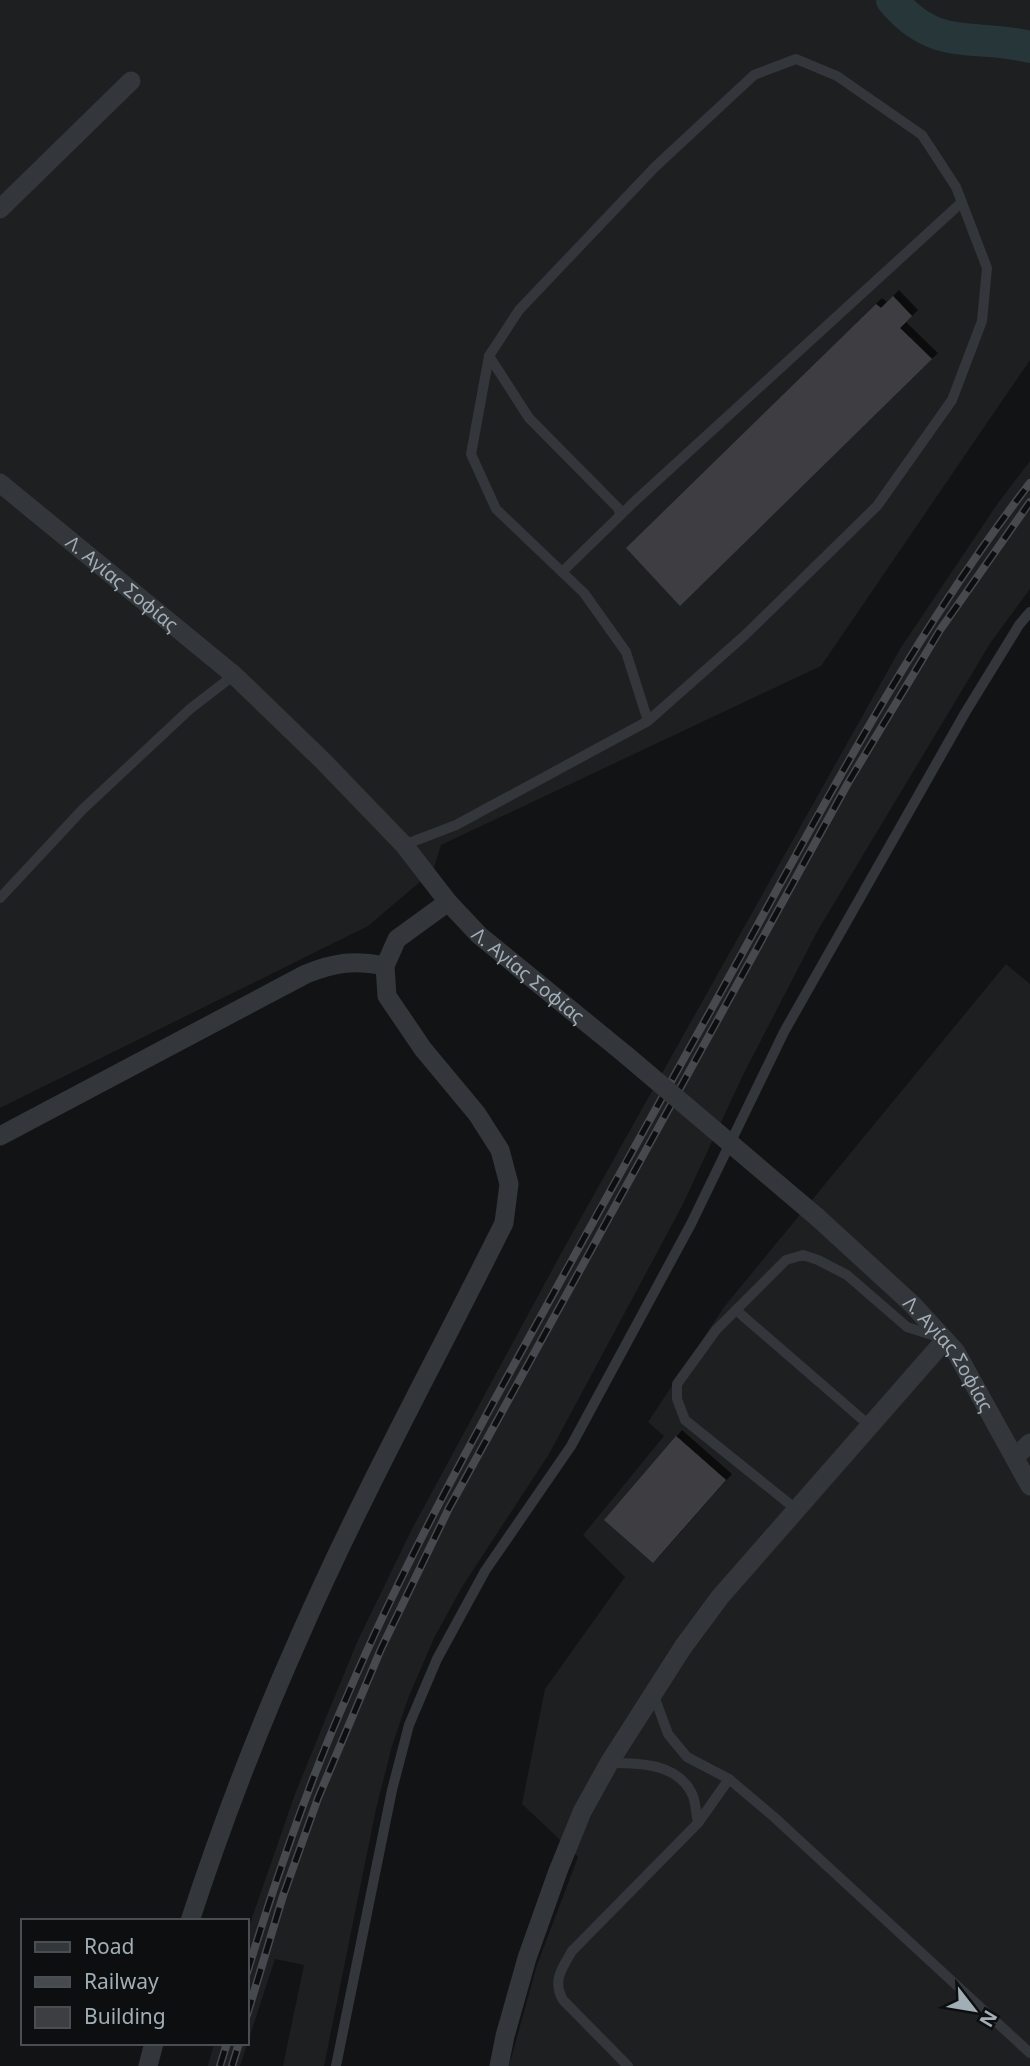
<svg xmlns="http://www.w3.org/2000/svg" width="1030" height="2066" font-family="'Noto Sans',sans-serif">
	<defs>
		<filter id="shadow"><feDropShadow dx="6" dy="-6" stdDeviation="0" flood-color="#0009"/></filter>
	</defs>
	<rect width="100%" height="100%" fill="#121314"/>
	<!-- built -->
	<g fill="#1e1f21">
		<polygon points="0,0 1030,0 1030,360 821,666 441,845 433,871 368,926 0,1108"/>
		<polygon points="1030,461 1030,589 991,642 818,930 743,1075 682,1206 549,1454 462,1587 434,1638 409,1696 392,1746 376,1809 324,2066 283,2066 304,1965 275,1959 240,2066 208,2066 214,2043 247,2043 247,1932 295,1794 323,1725 358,1640 412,1529 564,1248 900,649 998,503"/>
		<polygon points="1006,964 1030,984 1030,2066 509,2066 537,1965 578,1857 522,1804 545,1689 625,1577 583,1535 664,1436 648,1422 724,1307"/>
	</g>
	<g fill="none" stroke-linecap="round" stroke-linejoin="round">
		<!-- river -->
		<path stroke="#273639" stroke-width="32" d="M892,0C936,53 973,33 1030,47"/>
	</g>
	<!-- building -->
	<g fill="#3c3e42" filter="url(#shadow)">
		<polygon points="893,296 912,316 900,328 932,359 680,606 626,548 876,304 881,308"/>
		<polygon points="676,1436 726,1480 653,1563 604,1520"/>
	</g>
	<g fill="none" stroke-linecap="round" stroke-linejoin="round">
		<!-- lane -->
		<g stroke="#33363a" stroke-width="10">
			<polyline points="489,356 529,418 618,508 620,514"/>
			<polyline points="562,572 635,501 962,202"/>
			<polyline points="404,845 456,825 648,721 744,636 877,506 952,400 982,321 987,268 956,187 922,135 837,76 796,59 754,75 655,167 519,310 489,356 471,454 496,509 584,593 626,652 648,721"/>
			<polyline points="0,898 83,809 190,709 234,675"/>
			<polyline points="736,1310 870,1426"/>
			<polyline points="797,1510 685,1420 677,1399 677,1384 716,1330 786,1260 803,1255 818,1260 847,1275 907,1327 938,1337"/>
			<polyline points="653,1693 668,1734 687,1757 729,1779 774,1817 1030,2053"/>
			<path d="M610,1763C640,1763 679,1763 693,1796C696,1804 696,1815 698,1823"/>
			<polyline points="336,2066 392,1790 409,1725 437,1659 485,1571 571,1446 691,1224 784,1032 965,713 1019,625 1030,612"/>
			<path d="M628,2066L563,2000C552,1981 562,1968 572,1951L698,1823L729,1779"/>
		</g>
		<!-- street -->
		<g stroke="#33363a" stroke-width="19">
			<polyline points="0,209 131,81"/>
			<path id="s1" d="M0,483L234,675L322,760L404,845L448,902L479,935L626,1055"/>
			<path d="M0,1136L306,974C336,962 354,960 385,966"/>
			<path id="s2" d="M817,1217L912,1304L956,1352L1030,1486"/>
			<polyline points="1015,1457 1030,1443"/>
			<path d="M190,1921C222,1823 259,1727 301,1633C362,1494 436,1360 504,1223L509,1184L500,1150L477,1114L423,1049L387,996L385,966L397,939L448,902"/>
			<polyline points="148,2066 154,2043"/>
			<polyline points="499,2066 505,2036 527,1958 558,1871 582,1812 609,1763 683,1647 720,1597 945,1340"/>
		</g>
		<!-- rail casing -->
		<g stroke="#464a4f" stroke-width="8">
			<g id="rail">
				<path d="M247,1973C276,1878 308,1784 348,1694C397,1579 456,1470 516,1361C575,1254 634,1148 693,1042C801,850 895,658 1030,483"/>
				<polyline points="247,2015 283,1896 318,1798 381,1649 449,1508 848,783 940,630 1030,502"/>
				<polyline points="220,2066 227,2043"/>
				<polyline points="232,2066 239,2043"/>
			</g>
		</g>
		<!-- rail -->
		<use href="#rail" stroke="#0d0e0f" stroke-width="5" stroke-dasharray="16" stroke-linecap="butt"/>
		<!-- street-bridge -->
		<polyline stroke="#33363a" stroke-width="19" points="626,1055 817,1217"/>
	</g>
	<g text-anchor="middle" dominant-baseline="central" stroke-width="7" stroke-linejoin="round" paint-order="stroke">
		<!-- street labels -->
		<g font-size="19" fill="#a2aeb6" stroke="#0d0e0f">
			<text stroke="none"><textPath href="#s1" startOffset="158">Λ. Αγίας Σοφίας</textPath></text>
			<text stroke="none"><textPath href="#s1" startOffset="724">Λ. Αγίας Σοφίας</textPath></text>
			<text stroke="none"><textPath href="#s2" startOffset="191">Λ. Αγίας Σοφίας</textPath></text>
		</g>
	</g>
	<!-- legend -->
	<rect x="21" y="1919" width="228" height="126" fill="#0d0e0f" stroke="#494e52" stroke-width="2"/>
	<rect x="35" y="1942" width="35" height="10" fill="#33363a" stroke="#494e52" stroke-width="2"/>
	<text x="84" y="1954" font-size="21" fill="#a2aeb6">Road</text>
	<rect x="35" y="1977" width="35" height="10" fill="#464a4f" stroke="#494e52" stroke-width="2"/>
	<text x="84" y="1989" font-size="21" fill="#a2aeb6">Railway</text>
	<rect x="35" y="2007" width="35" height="21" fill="#3c3e42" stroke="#494e52" stroke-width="2"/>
	<text x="84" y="2024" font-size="21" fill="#a2aeb6">Building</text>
	<!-- north arrow -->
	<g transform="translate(974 2010) rotate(121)" stroke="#0d0e0f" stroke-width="5" paint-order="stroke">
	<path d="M0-5L12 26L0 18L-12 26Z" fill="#a2aeb6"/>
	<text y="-10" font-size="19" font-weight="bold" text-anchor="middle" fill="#a2aeb6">N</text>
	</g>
</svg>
